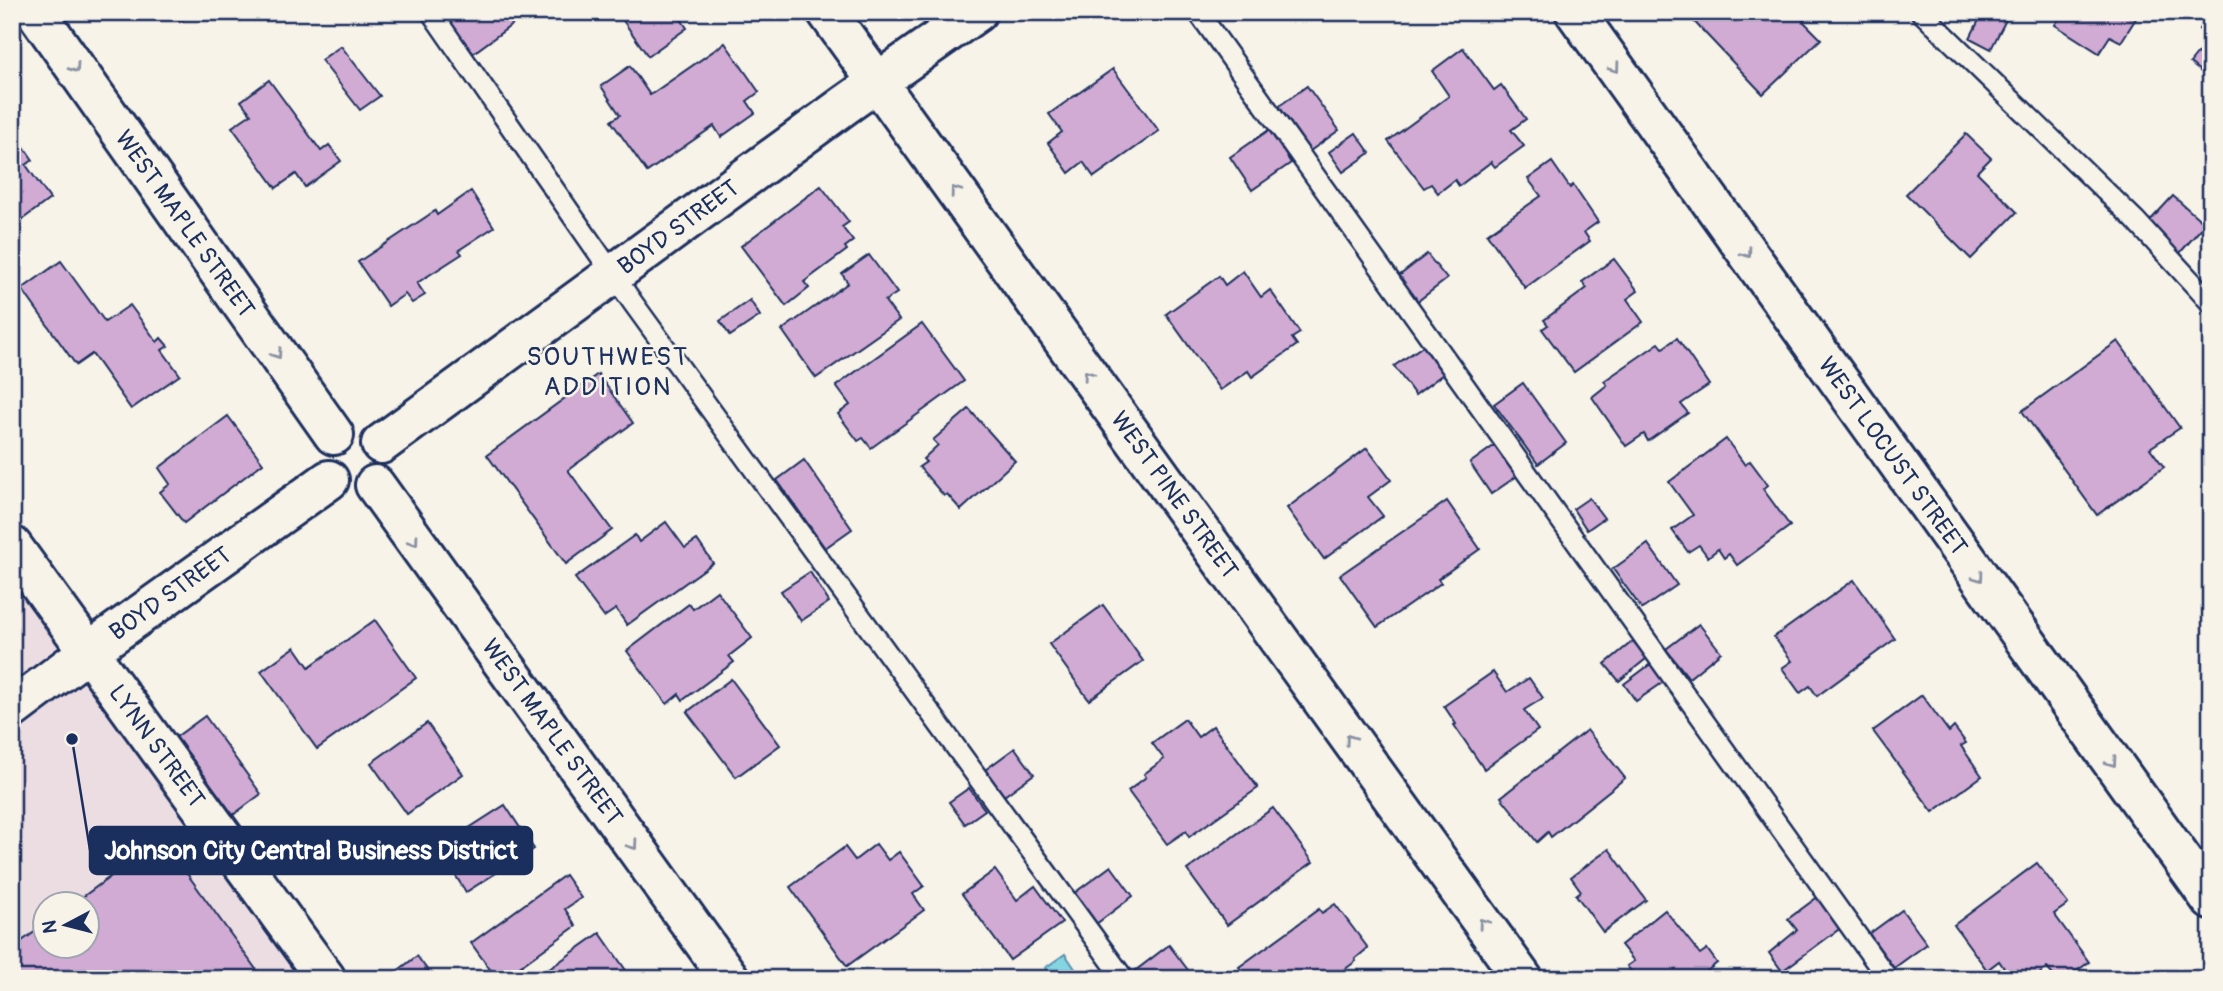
<svg xmlns="http://www.w3.org/2000/svg" width="2223" height="991" font-family="Pangolin,sans-serif">
	<rect width="100%" height="100%" fill="#f7f3e8"/>
	<filter id="ink" filterUnits="userSpaceOnUse"><feTurbulence type="fractalNoise" baseFrequency=".0143" numOctaves="2"/><feDisplacementMap in="SourceGraphic" scale="14" xChannelSelector="R" yChannelSelector="G"/><feConvolveMatrix kernelMatrix="1 2 1 2 8 2 1 2 1" color-interpolation-filters="sRGB"/></filter>
	<g filter="url(#ink)">
		<!-- built -->
		<path fill="#ecdde2" fill-rule="evenodd" d="M12,574L304,979H12ZM46,904H88V946H46Z"/>
		<!-- water -->
		<polygon fill="#85d4e2" stroke="#5b92ad" stroke-width="2" points="1065,954 1082,979 1053,979 1045,968"/>
		<!-- building -->
		<g fill="#d1abd3" stroke="#1b2f5e" stroke-width="2">
			<polygon points="173,12 193,12 180,22"/>
			<polygon points="453,12 504,12 513,24 472,54 446,17"/>
			<polygon points="617,12 676,12 687,28 648,56"/>
			<polygon points="1685,12 1806,12 1809,15 1803,21 1821,39 1763,94"/>
			<polygon points="1983,12 2010,12 1991,49 1970,38"/>
			<polygon points="2063,12 2140,12 2121,42 2110,36 2099,53 2055,25"/>
			<polygon points="2211,15 2211,80 2190,63 2210,38 2199,29"/>
			<polygon points="725,43 759,92 747,101 755,113 721,137 714,126 647,172 611,121 620,115 601,86 630,66 650,95"/>
			<polygon points="341,46 380,96 360,110 321,60"/>
			<polygon points="1463,48 1494,90 1501,85 1526,119 1511,130 1524,146 1495,167 1491,162 1459,186 1455,180 1438,193 1431,184 1424,188 1388,141 1449,96 1432,71"/>
			<polygon points="1113,69 1159,131 1094,177 1083,162 1069,173 1048,143 1062,132 1049,114"/>
			<polygon points="269,80 321,151 329,145 341,161 305,187 296,174 276,188 232,127 251,114 241,101"/>
			<polygon points="1307,86 1339,130 1310,151 1279,106"/>
			<polygon points="1269,130 1291,163 1252,190 1230,157"/>
			<polygon points="1356,133 1370,153 1343,172 1329,152"/>
			<polygon points="15,134 33,160 26,165 50,199 12,227 12,136"/>
			<polygon points="1966,134 1991,158 1977,172 2017,212 1971,259 1906,194"/>
			<polygon points="1552,162 1570,188 1573,185 1598,222 1584,232 1590,241 1525,288 1487,234 1541,196 1528,179"/>
			<polygon points="821,186 849,222 842,227 853,241 845,247 847,250 804,282 809,288 786,306 741,246"/>
			<polygon points="471,191 494,227 459,250 462,254 417,283 425,295 412,303 405,294 388,306 358,262 435,211 437,215"/>
			<polygon points="2173,196 2205,224 2179,254 2146,225"/>
			<polygon points="1427,254 1447,279 1418,301 1399,276"/>
			<polygon points="869,255 897,293 885,301 899,320 816,378 782,330 848,283 842,274"/>
			<polygon points="1614,259 1638,291 1627,299 1643,322 1574,372 1542,329 1548,325 1544,320 1587,288 1582,282"/>
			<polygon points="61,261 105,322 130,305 157,342 161,338 168,346 162,350 180,375 131,409 92,354 76,365 22,289"/>
			<polygon points="1243,271 1261,297 1270,290 1300,333 1292,338 1297,345 1252,377 1248,371 1220,390 1166,314 1219,276 1225,285"/>
			<polygon points="750,300 760,316 730,336 720,321"/>
			<polygon points="922,324 964,381 871,448 863,438 858,441 838,414 850,405 836,386"/>
			<polygon points="1677,338 1709,385 1681,404 1688,413 1648,441 1644,434 1626,446 1592,397 1607,385 1604,381 1659,343 1663,348"/>
			<polygon points="2118,341 2180,428 2150,448 2164,467 2097,515 2022,411"/>
			<polygon points="1423,346 1443,374 1415,395 1394,366"/>
			<polygon points="598,374 633,423 568,470 612,530 566,564 487,455"/>
			<polygon points="1523,383 1566,443 1538,464 1494,404"/>
			<polygon points="969,409 1015,461 961,510 947,494 944,496 919,467 926,462 923,459 938,445 933,440"/>
			<polygon points="228,416 263,463 184,523 160,492 170,484 159,468"/>
			<polygon points="1726,439 1745,465 1750,461 1768,485 1763,489 1790,526 1737,565 1729,554 1724,558 1718,549 1708,557 1699,545 1688,552 1672,530 1693,515 1669,482"/>
			<polygon points="1498,443 1520,474 1491,494 1470,463"/>
			<polygon points="1367,448 1391,480 1368,497 1383,516 1324,559 1287,508"/>
			<polygon points="804,460 852,529 825,548 777,480"/>
			<polygon points="1589,498 1604,518 1587,530 1573,509"/>
			<polygon points="1447,501 1480,549 1438,579 1441,583 1377,627 1340,575"/>
			<polygon points="666,522 685,548 697,540 713,563 627,625 616,609 604,617 575,578 635,535 639,542"/>
			<polygon points="1648,544 1677,585 1642,609 1613,569"/>
			<polygon points="810,572 829,602 801,621 781,591"/>
			<polygon points="1854,580 1895,639 1817,696 1810,686 1800,693 1782,668 1792,661 1774,637"/>
			<polygon points="717,591 752,638 729,656 734,662 683,700 679,694 667,704 627,651 689,604 693,609"/>
			<polygon points="1103,605 1143,661 1089,700 1049,644"/>
			<polygon points="375,620 416,678 317,749 261,671 295,647 309,667"/>
			<polygon points="1699,624 1721,652 1689,678 1666,649"/>
			<polygon points="1633,641 1647,658 1619,681 1605,664"/>
			<polygon points="1652,663 1665,681 1636,701 1624,684"/>
			<polygon points="1493,672 1507,692 1529,678 1543,698 1524,710 1538,730 1484,769 1454,725 1456,724 1444,706"/>
			<polygon points="731,679 780,745 736,777 687,712"/>
			<polygon points="1922,695 1949,732 1954,727 1966,743 1961,746 1982,776 1933,812 1873,731"/>
			<polygon points="205,716 261,794 233,815 176,737"/>
			<polygon points="1185,719 1198,737 1213,726 1258,788 1189,837 1186,831 1167,844 1128,791 1146,777 1144,774 1164,759 1152,743"/>
			<polygon points="427,723 463,774 407,814 371,763"/>
			<polygon points="1587,730 1625,778 1551,837 1548,832 1537,842 1501,797"/>
			<polygon points="1015,748 1034,774 1004,796 985,770"/>
			<polygon points="969,788 985,810 965,824 949,802"/>
			<polygon points="505,805 534,849 466,892 438,848"/>
			<polygon points="1273,808 1313,862 1227,925 1187,870"/>
			<polygon points="162,839 263,979 12,979 12,948 46,924 46,946 88,946 88,904 73,904"/>
			<polygon points="876,844 888,860 899,852 924,886 913,894 924,910 847,966 790,887 845,847 855,860"/>
			<polygon points="1609,849 1646,900 1603,932 1576,895 1581,891 1571,877"/>
			<polygon points="2037,863 2068,904 2054,914 2089,962 2066,979 2056,979 2047,968 2033,979 2012,979 1999,961 1987,970 1954,925"/>
			<polygon points="1111,866 1133,896 1096,924 1073,894"/>
			<polygon points="995,870 1017,900 1035,886 1062,923 1010,960 962,894"/>
			<polygon points="565,875 581,898 565,909 576,926 503,979 497,979 471,943"/>
			<polygon points="1819,896 1842,927 1782,971 1769,953 1797,930 1788,919"/>
			<polygon points="1335,904 1368,948 1355,959 1356,961 1332,979 1248,979 1239,967 1319,909 1322,913"/>
			<polygon points="1665,910 1700,954 1707,949 1717,963 1697,979 1637,979 1627,966 1634,961 1621,945"/>
			<polygon points="1902,910 1927,944 1894,968 1869,934"/>
			<polygon points="600,933 632,979 535,979"/>
			<polygon points="1169,945 1188,970 1176,979 1135,979 1131,974"/>
			<polygon points="417,956 434,979 394,979 392,975"/>
		</g>
		<g fill="none" stroke-linecap="round" stroke-linejoin="round">
			<!-- service casing -->
			<g stroke="#1b2f5e" stroke-width="24">
				<g id="service">
					<polyline points="431,12 633,303 1124,979"/>
					<polyline points="1198,12 1888,979"/>
					<polyline points="1921,12 2135,220 2211,303"/>
				</g>
			</g>
			<!-- minor casing -->
			<g stroke="#1b2f5e" stroke-width="44">
				<g id="minor">
					<path id="s1" d="M36,12L334,435"/>
					<path id="s2" d="M827,12L1523,979"/>
					<path id="s3" d="M1575,12L2211,900"/>
					<path id="s4" d="M381,444L845,105L977,12"/>
					<path id="s5" d="M375,485L730,979"/>
					<path id="s6" d="M12,546L326,979"/>
					<path id="s7" d="M12,709L88,652L329,480"/>
				</g>
			</g>
			<!-- service -->
			<use href="#service" stroke="#f7f3e8" stroke-width="19"/>
			<!-- minor -->
			<use href="#minor" stroke="#f7f3e8" stroke-width="38"/>
		</g>
		<!-- one-way arrows -->
		<defs><path id="oneway-chevron" d="M-2-3.5L2.5 0L-2 3.5" fill="none" stroke-width="1.6" stroke-linecap="round" stroke-linejoin="round" transform="scale(1.75)"/></defs>
		<g stroke="#8991a3">
			<use href="#oneway-chevron" transform="translate(75 68) rotate(55)"/>
			<use href="#oneway-chevron" transform="translate(1615 68) rotate(54)"/>
			<use href="#oneway-chevron" transform="translate(955 191) rotate(-126)"/>
			<use href="#oneway-chevron" transform="translate(1747 253) rotate(54)"/>
			<use href="#oneway-chevron" transform="translate(277 354) rotate(55)"/>
			<use href="#oneway-chevron" transform="translate(1088 375) rotate(-126)"/>
			<use href="#oneway-chevron" transform="translate(414 541) rotate(54)"/>
			<use href="#oneway-chevron" transform="translate(1979 577) rotate(54)"/>
			<use href="#oneway-chevron" transform="translate(1350 739) rotate(-126)"/>
			<use href="#oneway-chevron" transform="translate(2112 762) rotate(54)"/>
			<use href="#oneway-chevron" transform="translate(633 845) rotate(54)"/>
			<use href="#oneway-chevron" transform="translate(1483 923) rotate(-126)"/>
		</g>
	</g>
	<g text-anchor="middle" dominant-baseline="central" stroke-width="5" stroke-linejoin="round" paint-order="stroke">
		<!-- street labels -->
		<g font-size="24" fill="#1b2f5e" stroke="#f7f3e8">
			<text stroke="none"><textPath href="#s1" startOffset="259">WEST MAPLE STREET</textPath></text>
			<text stroke="none"><textPath href="#s4" startOffset="368">BOYD STREET</textPath></text>
			<text stroke="none"><textPath href="#s3" startOffset="546">WEST LOCUST STREET</textPath></text>
			<text stroke="none"><textPath href="#s2" startOffset="595">WEST PINE STREET</textPath></text>
			<text stroke="none"><textPath href="#s7" startOffset="196">BOYD STREET</textPath></text>
			<text stroke="none"><textPath href="#s5" startOffset="304">WEST MAPLE STREET</textPath></text>
			<text stroke="none"><textPath href="#s6" startOffset="247">LYNN STREET</textPath></text>
		</g>
		<!-- neighbourhood labels -->
		<g font-size="26" letter-spacing="2" fill="#1b2f5e" stroke="#f7f3e8">
			<text x="608" y="357">SOUTHWEST<tspan x="608" dy="30">ADDITION</tspan></text>
		</g>
	</g>
	<!-- callouts -->
	<path fill="none" stroke="#1b2f5e" stroke-width="2.5" d="M72 739L90 850"/>
	<circle fill="#1b2f5e" stroke="#f7f3e8" stroke-width="2.5" cx="72" cy="739" r="7"/>
	<rect fill="#1b2f5e" stroke="#1b2f5e" stroke-width="2.5" x="90" y="827" width="442" height="47" rx="7"/>
	<g font-size="26" text-anchor="middle" font-weight="bold" fill="#fff">
		<text x="311" y="859">Johnson City Central Business District</text>
	</g>
	<!-- margin -->
	<rect width="2223" height="991" fill="none" stroke="#f7f3e8" stroke-width="42"/>
	<rect x="21" y="21" width="2181" height="949" fill="none" stroke="#1b2f5e" stroke-width="2.5" filter="url(#ink)"/>
	<!-- north arrow -->
	<g transform="translate(66 925) rotate(263)"><circle r="33" fill="#f7f3e8" stroke="#9fa5b1" stroke-width="2"/>
	<path d="M0-5L12 26L0 18L-12 26Z" fill="#1b2f5e"/>
	<text y="-10" font-size="19" font-weight="bold" text-anchor="middle" fill="#1b2f5e">N</text>
	</g>
</svg>
